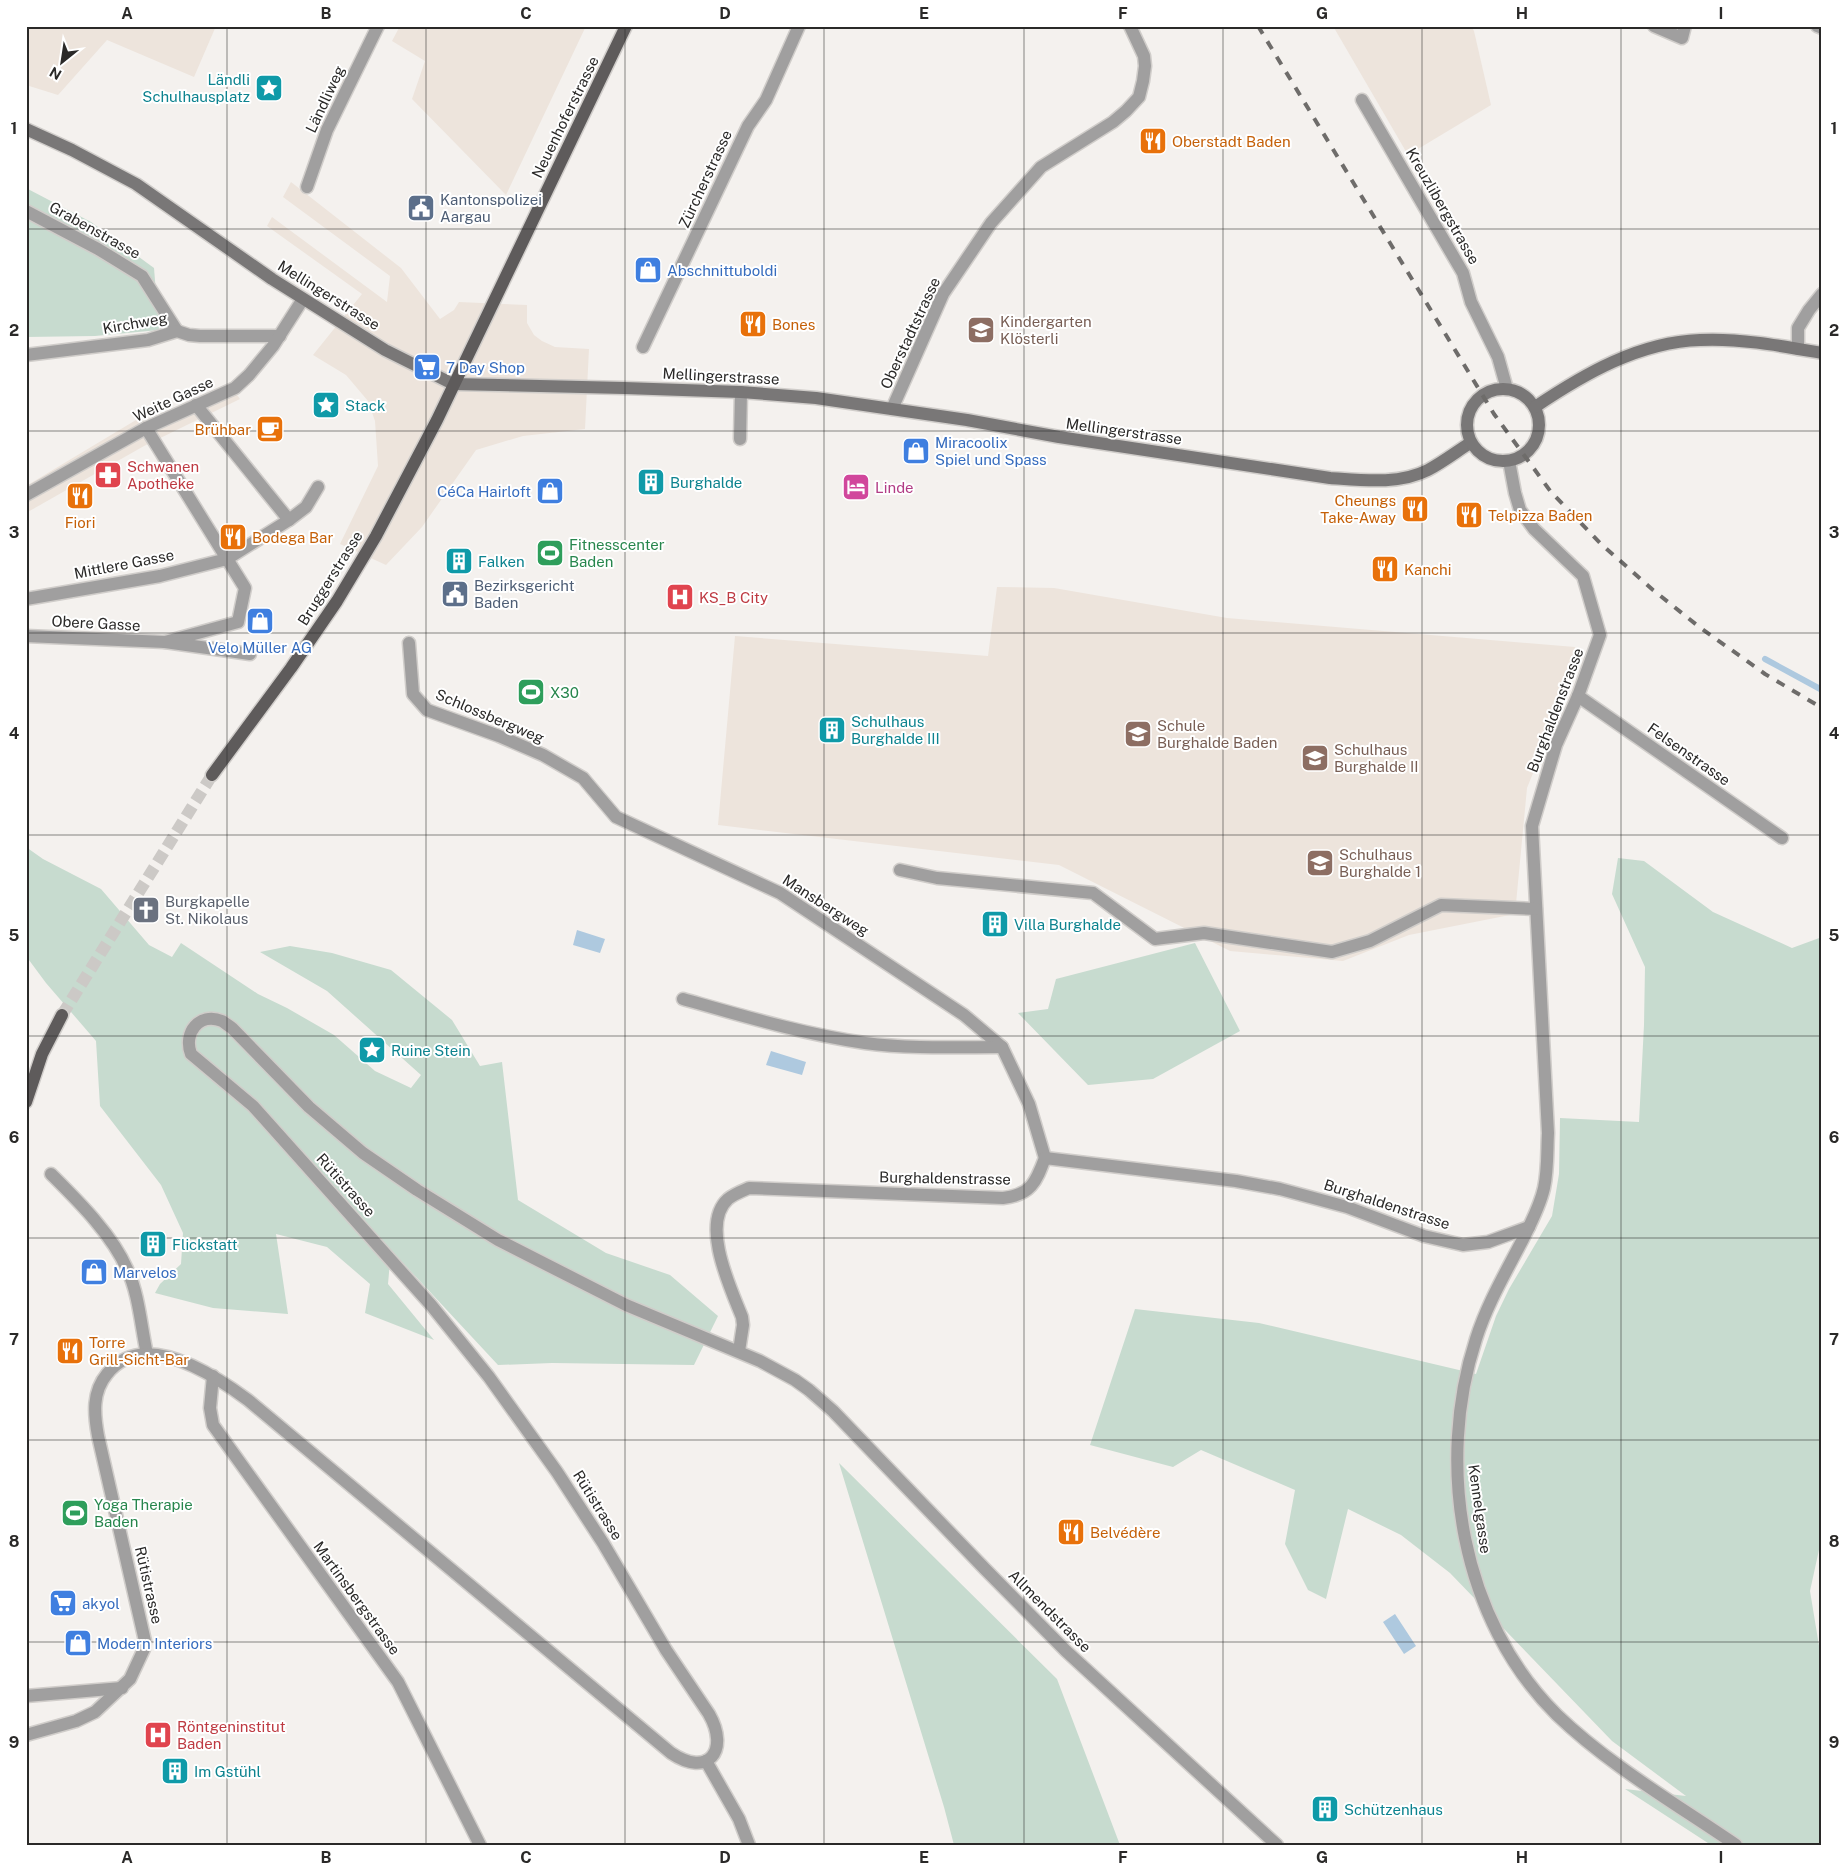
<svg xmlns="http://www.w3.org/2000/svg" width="1848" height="1871" font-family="'Public Sans',sans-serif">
	<rect width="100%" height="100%" fill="#f4f1ee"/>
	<!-- built -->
	<g fill="#ede4dc">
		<polygon points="26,26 216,26 194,77 107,40 58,95 26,85"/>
		<polygon points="400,26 586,26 506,195 412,99 425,61 392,41"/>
		<polygon points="1333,26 1471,26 1474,31 1491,105 1408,155"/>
		<polygon points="291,182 401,268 440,319 454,310 459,302 527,305 527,323 534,335 542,341 555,347 589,349 585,429 523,436 476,450 422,527 386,565 340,544 378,466 375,421 368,401 346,375 313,355 362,294 267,226 272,217 387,302 390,276 283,197"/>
		<polygon points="232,388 240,399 144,446 26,513 26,486 141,417 149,429"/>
		<polygon points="997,587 1054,588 1227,618 1575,647 1571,679 1527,788 1515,914 1409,935 1343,961 1230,951 1059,865 718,825 735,636 988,656"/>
	</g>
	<!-- green -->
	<g fill="#c7dbcf">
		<polygon points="26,188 91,222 154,268 159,330 95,336 26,337"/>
		<polygon points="26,847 43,859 101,889 149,945 172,957 181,943 258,994 287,1008 334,1035 375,1071 411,1088 421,1075 327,991 260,952 290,946 332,953 391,970 452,1020 480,1066 502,1062 518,1200 606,1253 670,1275 718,1316 694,1365 552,1363 498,1365 391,1250 388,1284 434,1340 365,1313 370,1284 327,1247 276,1234 288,1314 213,1308 155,1293 160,1284 181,1264 183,1233 161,1185 100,1106 96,1041 46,983 26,956"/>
		<polygon points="1618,858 1644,861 1713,912 1792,948 1822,937 1822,1536 1810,1591 1822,1664 1822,1845 1711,1845 1625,1789 1686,1796 1612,1741 1450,1573 1401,1535 1348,1509 1326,1599 1308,1590 1285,1544 1295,1490 1201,1450 1173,1467 1090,1445 1135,1309 1259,1323 1476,1374 1496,1316 1509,1289 1552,1216 1559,1174 1560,1118 1639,1122 1644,1025 1645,967 1612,894"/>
		<polygon points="1195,943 1240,1031 1153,1079 1088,1085 1018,1013 1048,1009 1056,979"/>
		<polygon points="839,1463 1057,1679 1120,1845 954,1845 944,1807"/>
	</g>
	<!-- water -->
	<g fill="#aec9df">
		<polygon points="577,930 605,939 600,953 573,945"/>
		<polygon points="771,1051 806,1062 802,1075 766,1065"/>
		<polygon points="1395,1614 1416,1646 1404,1654 1383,1622"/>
	</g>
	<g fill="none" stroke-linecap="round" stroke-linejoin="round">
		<!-- stream -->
		<polyline stroke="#aec9df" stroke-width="6" points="1765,659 1822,690"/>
		<!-- primary-tunnel -->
		<polyline stroke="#ccc9c6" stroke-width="12" stroke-dasharray="12 6" stroke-linecap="butt" points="62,1015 212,775"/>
		<!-- pedestrian casing -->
		<g stroke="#d0cdca" stroke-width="15">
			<polyline id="pedestrian" points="307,187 327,130 378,26"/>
		</g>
		<!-- minor casing -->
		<g stroke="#d0cdca" stroke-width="15">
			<g id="minor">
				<polyline points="1654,26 1682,38 1685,26"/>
				<polyline points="1817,26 1822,28"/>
				<polyline points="1362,100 1463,273 1471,302 1498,357 1507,389"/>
				<polyline points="26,211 98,249 142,276 177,331"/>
				<polyline points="643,347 748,126 766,100 799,26"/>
				<polyline points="1798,349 1798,328 1809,310 1822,294"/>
				<polyline points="26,355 148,340 177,331 189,335 200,336 280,336"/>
				<polyline points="196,405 289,520"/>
				<polyline points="892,409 943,294 991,223 1041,167 1113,122 1126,111 1139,97 1143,81 1145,66 1144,56 1130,26"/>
				<polyline points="146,428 245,588 238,622 165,642"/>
				<polyline points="740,439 741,392"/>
				<path d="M1509,461L1515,493L1520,510L1534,529L1583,576L1600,635L1578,696L1556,745L1532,826L1548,1133C1547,1151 1548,1170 1544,1188C1540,1206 1531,1223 1523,1239C1506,1272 1487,1304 1476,1339C1435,1465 1461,1620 1557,1715C1609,1765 1676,1804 1736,1845"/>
				<polyline points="26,495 146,428 235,388 249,375 273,346 303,299"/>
				<polyline points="26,599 160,576 227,559 289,520 306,507 318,487"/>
				<polyline points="26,636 165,642 250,654"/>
				<polyline points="409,643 413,694 427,710 499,736 543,755 583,778 616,817 780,893 964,1015 1002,1047 1029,1104 1045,1158"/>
				<polyline points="1578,696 1782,838"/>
				<polyline points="900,870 937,878 1093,893 1155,939 1204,933 1332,952 1370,941 1441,905 1536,909"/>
				<path d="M683,999C743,1016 803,1034 865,1043C909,1049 958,1047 1002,1047"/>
				<path d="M51,1174C77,1200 112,1234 127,1269C139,1294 141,1327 147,1354"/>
				<path d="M739,1351L743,1325L742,1317C731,1289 700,1224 728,1199C734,1194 742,1191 749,1188L1003,1198C1031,1195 1036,1182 1045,1158L1236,1181L1280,1189L1347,1207L1424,1236L1463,1245L1488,1242L1529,1227"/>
				<polyline points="213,1376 210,1408 213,1425 398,1682 480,1845"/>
				<polyline points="26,1696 122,1688"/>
				<path d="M26,1735L76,1721L95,1712L130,1679L144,1649L145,1641L98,1436C94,1414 92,1392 107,1374C143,1328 213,1374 248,1400L671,1753C708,1778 730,1751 709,1714L666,1650L603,1543L557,1472L489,1377L431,1305L253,1106L191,1054C183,1033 199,1012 222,1021C225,1023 229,1026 232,1028L309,1107L363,1153L417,1190L498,1240L626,1305L760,1361L795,1380L809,1390L833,1411L985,1569L1066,1651L1277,1845"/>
				<polyline points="706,1761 739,1819 749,1845"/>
			</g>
		</g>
		<!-- secondary casing -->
		<g stroke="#d0cdca" stroke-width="15">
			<g id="secondary">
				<path d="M26,129L72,150L136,184L272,279L385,350L453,384L624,388L741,392L816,398L967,420L1059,437L1330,478C1361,480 1399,485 1428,470C1443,462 1456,452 1470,443"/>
				<circle cx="1503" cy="425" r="36"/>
				<path d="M1535,407C1584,374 1639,342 1700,340C1740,338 1782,346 1822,353"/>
			</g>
		</g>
		<!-- primary casing -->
		<g stroke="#d0cdca" stroke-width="15">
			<g id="primary">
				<polyline points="212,775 291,668 337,601 376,536 437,420 626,26"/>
				<polyline points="26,1102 42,1054 62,1015"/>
			</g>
		</g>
		<!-- pedestrian -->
		<use href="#pedestrian" stroke="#a09f9f" stroke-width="12"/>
		<!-- minor -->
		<use href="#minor" stroke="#a09f9f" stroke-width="12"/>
		<!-- secondary -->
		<use href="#secondary" stroke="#797777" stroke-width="12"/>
		<!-- primary -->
		<use href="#primary" stroke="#5e5b5b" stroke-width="12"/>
		<!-- rail -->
		<polyline stroke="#6e6c6a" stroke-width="4" stroke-dasharray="9 9" stroke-linecap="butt" points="1258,26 1494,414 1551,492 1600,543 1653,590 1698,626 1765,674 1822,708"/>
	</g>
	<!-- grid -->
	<path fill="none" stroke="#2a2928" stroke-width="1" stroke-opacity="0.55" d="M227,26V1845M426,26V1845M625,26V1845M824,26V1845M1024,26V1845M1223,26V1845M1422,26V1845M1621,26V1845M26,229H1822M26,431H1822M26,633H1822M26,835H1822M26,1036H1822M26,1238H1822M26,1440H1822M26,1642H1822"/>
	<!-- icons -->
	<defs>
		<g id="sight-square" transform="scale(1.4375)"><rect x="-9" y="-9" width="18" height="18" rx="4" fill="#0f9aa8" stroke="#fff"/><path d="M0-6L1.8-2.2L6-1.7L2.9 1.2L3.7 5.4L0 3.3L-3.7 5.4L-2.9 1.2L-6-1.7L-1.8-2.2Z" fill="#fff"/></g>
		<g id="restaurant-square" transform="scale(1.4375)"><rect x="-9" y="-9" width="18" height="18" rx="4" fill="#e8710a" stroke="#fff"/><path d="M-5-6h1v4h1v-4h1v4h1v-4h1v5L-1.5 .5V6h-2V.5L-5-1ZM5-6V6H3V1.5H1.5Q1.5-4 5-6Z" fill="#fff"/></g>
		<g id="civic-square" transform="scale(1.4375)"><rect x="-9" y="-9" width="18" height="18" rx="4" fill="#5c6f8a" stroke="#fff"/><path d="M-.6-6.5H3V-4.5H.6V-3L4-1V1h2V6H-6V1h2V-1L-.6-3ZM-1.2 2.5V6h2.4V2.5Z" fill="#fff"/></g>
		<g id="shop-square" transform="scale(1.4375)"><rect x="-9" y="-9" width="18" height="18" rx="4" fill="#3f7fe0" stroke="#fff"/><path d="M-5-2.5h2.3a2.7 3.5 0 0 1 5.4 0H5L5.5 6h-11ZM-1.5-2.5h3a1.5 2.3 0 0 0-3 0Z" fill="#fff"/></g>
		<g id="school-square" transform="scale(1.4375)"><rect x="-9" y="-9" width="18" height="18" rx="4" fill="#8d6e63" stroke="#fff"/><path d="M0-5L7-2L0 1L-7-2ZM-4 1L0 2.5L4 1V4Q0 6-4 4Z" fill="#fff"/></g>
		<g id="supermarket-square" transform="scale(1.4375)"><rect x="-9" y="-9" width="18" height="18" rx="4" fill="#3f7fe0" stroke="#fff"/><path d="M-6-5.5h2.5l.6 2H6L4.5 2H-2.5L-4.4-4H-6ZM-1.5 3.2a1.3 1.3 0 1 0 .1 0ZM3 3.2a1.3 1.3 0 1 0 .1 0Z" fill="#fff"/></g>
		<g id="cafe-square" transform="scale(1.4375)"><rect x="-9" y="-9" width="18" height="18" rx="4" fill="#e8710a" stroke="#fff"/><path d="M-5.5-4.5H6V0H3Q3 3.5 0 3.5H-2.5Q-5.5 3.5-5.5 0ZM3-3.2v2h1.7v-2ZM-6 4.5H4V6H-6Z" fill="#fff"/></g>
		<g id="pharmacy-square" transform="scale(1.4375)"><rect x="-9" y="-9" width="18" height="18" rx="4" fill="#e0444e" stroke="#fff"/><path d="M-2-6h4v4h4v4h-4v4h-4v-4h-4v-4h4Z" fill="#fff"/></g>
		<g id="building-square" transform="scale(1.4375)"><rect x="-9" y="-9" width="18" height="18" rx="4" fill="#0f9aa8" stroke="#fff"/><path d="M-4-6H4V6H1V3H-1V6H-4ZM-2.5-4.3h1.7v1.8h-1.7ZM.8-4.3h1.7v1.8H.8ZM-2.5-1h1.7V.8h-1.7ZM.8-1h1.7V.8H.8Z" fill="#fff"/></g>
		<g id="hotel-square" transform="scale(1.4375)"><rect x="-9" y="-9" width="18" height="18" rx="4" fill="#d1479c" stroke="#fff"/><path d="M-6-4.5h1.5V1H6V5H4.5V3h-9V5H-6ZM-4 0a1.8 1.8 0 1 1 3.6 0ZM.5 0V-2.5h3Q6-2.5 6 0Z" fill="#fff"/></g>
		<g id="stadium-square" transform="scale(1.4375)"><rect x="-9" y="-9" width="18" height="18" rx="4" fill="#2e9e5b" stroke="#fff"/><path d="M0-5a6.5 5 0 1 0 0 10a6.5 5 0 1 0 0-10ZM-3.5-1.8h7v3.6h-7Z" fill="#fff"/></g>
		<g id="hospital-square" transform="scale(1.4375)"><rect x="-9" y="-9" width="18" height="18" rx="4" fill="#e0444e" stroke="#fff"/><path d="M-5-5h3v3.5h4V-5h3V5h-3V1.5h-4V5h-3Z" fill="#fff"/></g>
		<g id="church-square" transform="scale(1.4375)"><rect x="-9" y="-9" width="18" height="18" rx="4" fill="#6b7280" stroke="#fff"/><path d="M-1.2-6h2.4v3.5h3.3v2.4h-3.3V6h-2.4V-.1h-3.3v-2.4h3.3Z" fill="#fff"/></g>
	</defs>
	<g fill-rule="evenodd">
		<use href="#sight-square" x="269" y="88"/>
		<use href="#restaurant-square" x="1153" y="141"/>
		<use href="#civic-square" x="421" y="208"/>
		<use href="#shop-square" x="648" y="270"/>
		<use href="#restaurant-square" x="753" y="324"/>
		<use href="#school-square" x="981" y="330"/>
		<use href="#supermarket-square" x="427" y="367"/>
		<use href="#sight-square" x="326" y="405"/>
		<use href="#cafe-square" x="270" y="429"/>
		<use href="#shop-square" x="916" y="451"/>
		<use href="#pharmacy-square" x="108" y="475"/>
		<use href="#building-square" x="651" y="482"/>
		<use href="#hotel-square" x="856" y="487"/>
		<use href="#shop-square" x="550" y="491"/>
		<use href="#restaurant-square" x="80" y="496"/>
		<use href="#restaurant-square" x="1415" y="509"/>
		<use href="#restaurant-square" x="1469" y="515"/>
		<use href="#restaurant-square" x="233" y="537"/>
		<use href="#stadium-square" x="550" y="553"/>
		<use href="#building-square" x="459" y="561"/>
		<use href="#restaurant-square" x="1385" y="569"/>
		<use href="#civic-square" x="455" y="594"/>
		<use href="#hospital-square" x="680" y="597"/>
		<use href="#shop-square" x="260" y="621"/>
		<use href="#stadium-square" x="531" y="692"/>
		<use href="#building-square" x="832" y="730"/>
		<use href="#school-square" x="1138" y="734"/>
		<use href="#school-square" x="1315" y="758"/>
		<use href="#school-square" x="1320" y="863"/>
		<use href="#church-square" x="146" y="910"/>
		<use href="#building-square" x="995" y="924"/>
		<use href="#sight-square" x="372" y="1050"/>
		<use href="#building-square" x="153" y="1244"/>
		<use href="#shop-square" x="94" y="1272"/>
		<use href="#restaurant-square" x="70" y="1351"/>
		<use href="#stadium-square" x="75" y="1513"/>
		<use href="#restaurant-square" x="1071" y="1532"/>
		<use href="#supermarket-square" x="63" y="1603"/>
		<use href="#shop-square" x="78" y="1643"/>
		<use href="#hospital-square" x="158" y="1735"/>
		<use href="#building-square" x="175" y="1771"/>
		<use href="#building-square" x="1325" y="1809"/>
	</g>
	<g text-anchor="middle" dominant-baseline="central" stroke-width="4" stroke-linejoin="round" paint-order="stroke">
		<!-- culture labels -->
		<g font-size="15" fill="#0d838f" stroke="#fff" text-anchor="start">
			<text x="250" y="79" text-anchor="end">Ländli<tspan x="250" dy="17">Schulhausplatz</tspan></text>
			<text x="345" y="405">Stack</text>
			<text x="670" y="482">Burghalde</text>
			<text x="478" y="561">Falken</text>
			<text x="851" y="721">Schulhaus<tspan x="851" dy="17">Burghalde III</tspan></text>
			<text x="1014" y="924">Villa Burghalde</text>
			<text x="391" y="1050">Ruine Stein</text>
			<text x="172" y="1244">Flickstatt</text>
			<text x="194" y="1771">Im Gstühl</text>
			<text x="1344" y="1809">Schützenhaus</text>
		</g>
		<!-- street labels -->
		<g font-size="15" fill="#2a2928" stroke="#fff">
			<text transform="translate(325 99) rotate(-65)">Ländliweg</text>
			<text transform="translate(565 117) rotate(-64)">Neuenhoferstrasse</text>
			<text transform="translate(705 179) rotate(-65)">Zürcherstrasse</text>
			<text transform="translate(1443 206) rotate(60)">Kreuzlibergstrasse</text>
			<text transform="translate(95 230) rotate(29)">Grabenstrasse</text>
			<text transform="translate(329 295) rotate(32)">Mellingerstrasse</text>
			<text transform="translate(135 323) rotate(-10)">Kirchweg</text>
			<text transform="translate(910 333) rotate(-65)">Oberstadtstrasse</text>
			<text transform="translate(721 376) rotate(3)">Mellingerstrasse</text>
			<text transform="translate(173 399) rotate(-25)">Weite Gasse</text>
			<text transform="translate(1124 431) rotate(8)">Mellingerstrasse</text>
			<text transform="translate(124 564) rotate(-11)">Mittlere Gasse</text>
			<text transform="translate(330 578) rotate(-58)">Bruggerstrasse</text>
			<text transform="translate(96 623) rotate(3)">Obere Gasse</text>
			<text transform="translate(1555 710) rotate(-69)">Burghaldenstrasse</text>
			<text transform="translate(490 716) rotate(23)">Schlossbergweg</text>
			<text transform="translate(1689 754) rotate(35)">Felsenstrasse</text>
			<text transform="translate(826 905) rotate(33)">Mansbergweg</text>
			<text transform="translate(945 1178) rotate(1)">Burghaldenstrasse</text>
			<text transform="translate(346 1185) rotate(48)">Rütistrasse</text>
			<text transform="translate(1387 1204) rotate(18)">Burghaldenstrasse</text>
			<text transform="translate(598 1505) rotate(58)">Rütistrasse</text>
			<text transform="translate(1480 1509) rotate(82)">Kennelgasse</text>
			<text transform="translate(149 1585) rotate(77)">Rütistrasse</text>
			<text transform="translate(357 1598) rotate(54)">Martinsbergstrasse</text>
			<text transform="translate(1050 1611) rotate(45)">Allmendstrasse</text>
		</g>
		<!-- food labels -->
		<g font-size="15" fill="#c56008" stroke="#fff" text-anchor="start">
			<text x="1172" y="141">Oberstadt Baden</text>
			<text x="772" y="324">Bones</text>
			<text x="251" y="429" text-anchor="end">Brühbar</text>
			<text x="1396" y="500" text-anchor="end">Cheungs<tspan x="1396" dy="17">Take-Away</tspan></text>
			<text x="1488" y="515">Telpizza Baden</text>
			<text x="80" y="522" text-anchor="middle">Fiori</text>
			<text x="252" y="537">Bodega Bar</text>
			<text x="1404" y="569">Kanchi</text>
			<text x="89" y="1342">Torre<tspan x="89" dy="17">Grill-Sicht-Bar</tspan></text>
			<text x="1090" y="1532">Belvédère</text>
		</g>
		<!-- service labels -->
		<g font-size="15" fill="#4e5e75" stroke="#fff" text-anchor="start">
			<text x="440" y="199">Kantonspolizei<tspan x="440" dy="17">Aargau</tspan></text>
			<text x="474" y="585">Bezirksgericht<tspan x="474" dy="17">Baden</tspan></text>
		</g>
		<!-- shop labels -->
		<g font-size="15" fill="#366cbe" stroke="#fff" text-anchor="start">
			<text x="667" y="270">Abschnittuboldi</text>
			<text x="446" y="367">7 Day Shop</text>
			<text x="935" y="442">Miracoolix<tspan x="935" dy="17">Spiel und Spass</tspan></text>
			<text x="531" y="491" text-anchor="end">CéCa Hairloft</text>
			<text x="260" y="647" text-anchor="middle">Velo Müller AG</text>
			<text x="113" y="1272">Marvelos</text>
			<text x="82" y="1603">akyol</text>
			<text x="97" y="1643">Modern Interiors</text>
		</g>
		<!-- education labels -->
		<g font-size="15" fill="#785e54" stroke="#fff" text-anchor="start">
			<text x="1000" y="321">Kindergarten<tspan x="1000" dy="17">Klösterli</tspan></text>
			<text x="1157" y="725">Schule<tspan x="1157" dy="17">Burghalde Baden</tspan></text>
			<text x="1334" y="749">Schulhaus<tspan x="1334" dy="17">Burghalde II</tspan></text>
			<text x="1339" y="854">Schulhaus<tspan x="1339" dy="17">Burghalde 1</tspan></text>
		</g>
		<!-- health labels -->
		<g font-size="15" fill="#be3a42" stroke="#fff" text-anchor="start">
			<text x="127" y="466">Schwanen<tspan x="127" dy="17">Apotheke</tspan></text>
			<text x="699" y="597">KS_B City</text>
			<text x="177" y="1726">Röntgeninstitut<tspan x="177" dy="17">Baden</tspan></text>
		</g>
		<!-- hotel labels -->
		<g font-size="15" fill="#b23c85" stroke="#fff" text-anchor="start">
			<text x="875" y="487">Linde</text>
		</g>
		<!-- leisure labels -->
		<g font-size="15" fill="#27864d" stroke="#fff" text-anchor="start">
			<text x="569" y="544">Fitnesscenter<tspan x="569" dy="17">Baden</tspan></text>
			<text x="550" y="692">X30</text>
			<text x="94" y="1504">Yoga Therapie<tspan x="94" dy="17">Baden</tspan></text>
		</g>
		<!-- worship labels -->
		<g font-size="15" fill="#5b616d" stroke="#fff" text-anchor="start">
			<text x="165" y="901">Burgkapelle<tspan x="165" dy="17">St. Nikolaus</tspan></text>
		</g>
	</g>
	<!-- border -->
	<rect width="1848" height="1871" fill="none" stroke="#ffffff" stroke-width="55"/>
	<!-- north arrow -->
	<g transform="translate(62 62) rotate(210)" stroke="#ffffff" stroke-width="4" paint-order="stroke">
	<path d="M0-4L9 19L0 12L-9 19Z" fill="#2a2928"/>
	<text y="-8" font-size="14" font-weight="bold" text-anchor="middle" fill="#2a2928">N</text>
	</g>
	<rect x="28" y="28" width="1792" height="1816" fill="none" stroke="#2a2928" stroke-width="2"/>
	<g font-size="16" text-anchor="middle" font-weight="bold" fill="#2a2928">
		<text x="127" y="19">A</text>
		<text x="326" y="19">B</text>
		<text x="526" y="19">C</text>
		<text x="725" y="19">D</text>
		<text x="924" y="19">E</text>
		<text x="1123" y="19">F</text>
		<text x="1322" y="19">G</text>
		<text x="1522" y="19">H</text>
		<text x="1721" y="19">I</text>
		<text x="14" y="134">1</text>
		<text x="1834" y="134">1</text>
		<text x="14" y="336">2</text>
		<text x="1834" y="336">2</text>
		<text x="14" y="538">3</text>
		<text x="1834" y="538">3</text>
		<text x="14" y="739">4</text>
		<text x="1834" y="739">4</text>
		<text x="14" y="941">5</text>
		<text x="1834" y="941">5</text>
		<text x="14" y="1143">6</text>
		<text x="1834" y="1143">6</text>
		<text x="14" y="1345">7</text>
		<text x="1834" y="1345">7</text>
		<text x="14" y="1547">8</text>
		<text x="1834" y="1547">8</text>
		<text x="14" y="1748">9</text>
		<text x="1834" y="1748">9</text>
		<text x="127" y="1863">A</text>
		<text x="326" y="1863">B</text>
		<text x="526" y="1863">C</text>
		<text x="725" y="1863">D</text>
		<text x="924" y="1863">E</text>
		<text x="1123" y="1863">F</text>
		<text x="1322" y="1863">G</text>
		<text x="1522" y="1863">H</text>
		<text x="1721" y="1863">I</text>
	</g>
</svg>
